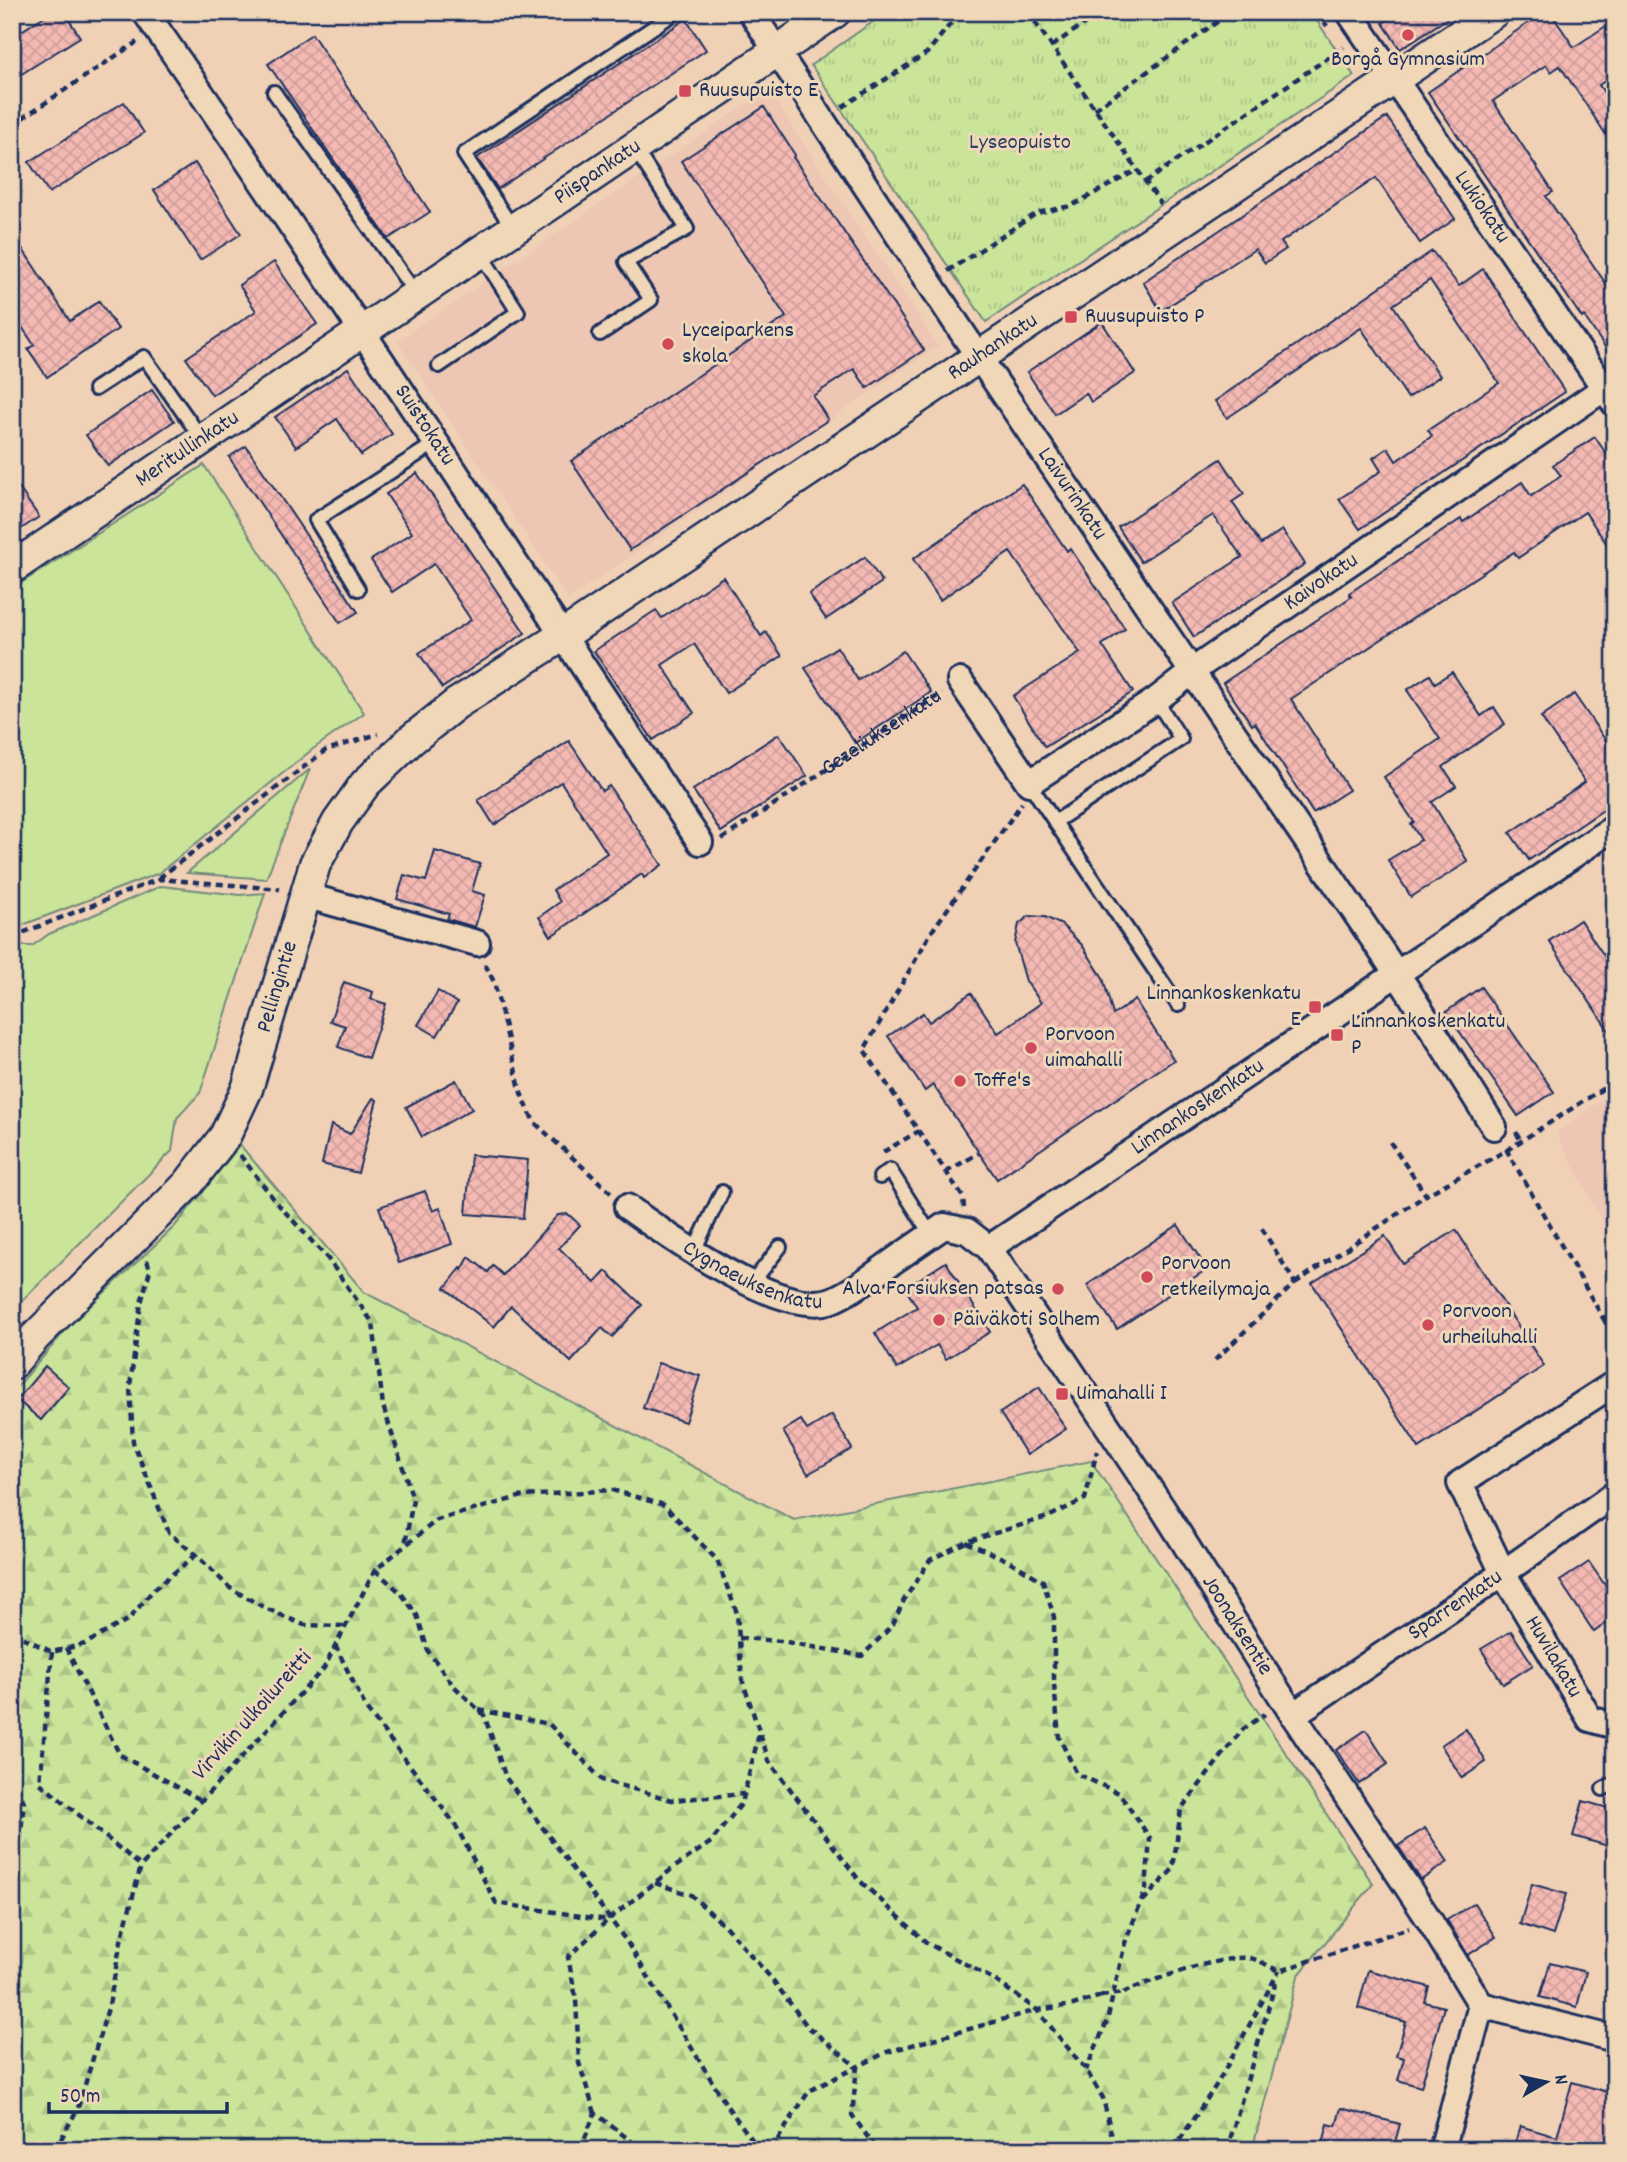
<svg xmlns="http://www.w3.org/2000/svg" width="1627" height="2162" font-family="Dekko,sans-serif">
	<defs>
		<pattern id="forest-firs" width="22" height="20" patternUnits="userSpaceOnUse" patternTransform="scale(1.75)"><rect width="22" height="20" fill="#cae49a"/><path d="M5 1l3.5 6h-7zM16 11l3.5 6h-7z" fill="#adc487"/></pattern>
		<pattern id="park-tufts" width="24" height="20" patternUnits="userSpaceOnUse" patternTransform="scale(1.75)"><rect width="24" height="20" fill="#cae49a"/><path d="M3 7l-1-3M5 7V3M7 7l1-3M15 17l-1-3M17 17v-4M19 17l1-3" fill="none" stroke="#adc487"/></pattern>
		<pattern id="building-cross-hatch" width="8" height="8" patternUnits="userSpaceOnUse" patternTransform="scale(1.75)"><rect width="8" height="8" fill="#f4b9b3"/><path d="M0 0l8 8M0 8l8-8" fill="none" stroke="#d19f9c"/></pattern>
	</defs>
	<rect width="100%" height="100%" fill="#f0d1b6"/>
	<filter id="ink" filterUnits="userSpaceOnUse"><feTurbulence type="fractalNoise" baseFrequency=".0143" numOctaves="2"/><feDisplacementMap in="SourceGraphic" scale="14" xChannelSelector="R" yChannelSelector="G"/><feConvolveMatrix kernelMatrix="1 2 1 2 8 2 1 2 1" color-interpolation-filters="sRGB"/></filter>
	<g filter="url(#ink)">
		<!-- built -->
		<g fill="#edc7b3">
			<polygon points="1367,12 1469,12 1398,58"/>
			<polygon points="768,90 938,346 568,599 397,341"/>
			<polygon points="1615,1090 1615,1245 1556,1133"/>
		</g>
		<!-- green -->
		<g fill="#cae49a" stroke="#728a7c" stroke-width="2">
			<polygon points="204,465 364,713 313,749 159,873 12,929 12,589"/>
			<polygon points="310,769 266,879 187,873"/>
			<polygon points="161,886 240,895 265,893 200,1093 177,1118 172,1151 12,1311 12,946 32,946 49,934"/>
		</g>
		<!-- forest -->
		<polygon fill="url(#forest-firs)" stroke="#728a7c" stroke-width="2" points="240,1145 364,1292 794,1520 1091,1461 1373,1884 1298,1976 1252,2150 12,2150 12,1393 70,1325 175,1226"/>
		<!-- park -->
		<polygon fill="url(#park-tufts)" stroke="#728a7c" stroke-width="2" points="887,12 1311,12 1354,76 986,322 811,65"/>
		<!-- building -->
		<g fill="url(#building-cross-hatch)" stroke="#1b2f5e" stroke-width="2">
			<polygon points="51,12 64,12 80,37 12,80 12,37"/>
			<polygon points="1399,12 1457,12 1400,49 1383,23"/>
			<polygon points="1544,12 1550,12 1574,47 1615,20 1615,74 1599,85 1615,108 1615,148 1560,66 1551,72 1546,65 1493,101 1553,192 1546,196 1615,297 1615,362 1584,316 1582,318 1428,92"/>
			<polygon points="686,19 706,50 498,189 477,158"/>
			<polygon points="312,34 430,212 388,239 268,64"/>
			<polygon points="124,102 144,133 49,193 29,162"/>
			<polygon points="764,107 795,155 793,157 924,350 867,388 854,369 813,396 828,420 630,550 571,461 786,317 681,161"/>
			<polygon points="1387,117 1455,219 1420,243 1376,178 1281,242 1286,249 1265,263 1255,249 1161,311 1143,282"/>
			<polygon points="195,163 241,234 200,260 154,190"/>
			<polygon points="12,233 70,321 99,301 118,329 47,377 28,349 34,345 12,312"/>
			<polygon points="1432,251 1459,286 1483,269 1565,392 1360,529 1339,499 1381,471 1373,458 1388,448 1396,461 1432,436 1428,430 1499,383 1430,280 1393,305 1440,376 1408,398 1361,328 1227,418 1215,401"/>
			<polygon points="274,262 317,324 212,395 186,358 256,311 239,285"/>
			<polygon points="1102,322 1135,373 1091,402 1086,393 1055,414 1027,372"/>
			<polygon points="348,368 392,434 361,455 337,419 296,447 275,417"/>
			<polygon points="152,390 174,421 108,466 86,435"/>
			<polygon points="1595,437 1615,467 1615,556 1585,512 1518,558 1514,552 1291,699 1349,790 1313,813 1255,723 1252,725 1223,683 1351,597 1349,593 1461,519 1463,522 1522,482 1531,496 1561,476 1553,465"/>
			<polygon points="246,446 358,612 340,623 229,457"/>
			<polygon points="1221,459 1244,494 1232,502 1261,544 1282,530 1305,564 1194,637 1172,603 1242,557 1213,515 1141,562 1118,527"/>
			<polygon points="417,473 525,633 442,688 419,653 471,620 434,564 392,592 371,560 412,533 386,494"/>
			<polygon points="12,478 39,517 12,535"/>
			<polygon points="1022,484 1067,551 1070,548 1125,629 1102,645 1133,692 1045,747 1013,696 1080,653 1010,552 940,600 913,559"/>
			<polygon points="865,557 882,582 826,619 809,594"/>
			<polygon points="723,577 761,636 766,632 782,656 726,693 694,644 662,665 694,713 653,740 594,651 656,610 662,618"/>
			<polygon points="837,647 858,680 903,651 931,692 855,743 805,668"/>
			<polygon points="1452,672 1481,716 1494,707 1505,724 1443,767 1456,786 1432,802 1468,862 1411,897 1388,860 1421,840 1411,824 1414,822 1384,777 1440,739 1407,690 1430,675 1435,683"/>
			<polygon points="1574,694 1615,754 1615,802 1529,860 1510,833 1585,782 1541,717"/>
			<polygon points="779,734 807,776 721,832 693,790"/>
			<polygon points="569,741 602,791 609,786 662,865 644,878 642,874 551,936 539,917 560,902 553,890 607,853 561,782 494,825 478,800"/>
			<polygon points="435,851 480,864 472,891 485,895 475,927 447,919 449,914 397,899 404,875 426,881"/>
			<polygon points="1029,916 1045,917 1062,925 1082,945 1103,978 1113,1015 1135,1000 1174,1060 997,1179 933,1085 925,1091 888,1036 923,1013 929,1022 971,993 998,1033 1041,1003 1026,981 1015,943 1019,924"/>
			<polygon points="1580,920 1615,972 1615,1040 1549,941"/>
			<polygon points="344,982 373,992 371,999 386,1004 368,1058 338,1047 345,1026 330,1021"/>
			<polygon points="1481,987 1554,1092 1518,1116 1446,1012"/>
			<polygon points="438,991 457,1003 437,1036 418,1025"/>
			<polygon points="456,1080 472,1109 422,1137 406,1107"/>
			<polygon points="373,1098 377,1100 358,1173 322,1164 331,1125 350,1134"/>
			<polygon points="471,1155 528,1160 523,1218 466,1214"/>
			<polygon points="425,1191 433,1211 440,1208 452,1244 399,1263 379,1207"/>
			<polygon points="568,1214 580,1225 559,1248 595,1283 606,1271 642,1305 612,1337 602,1328 571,1362 511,1306 494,1327 445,1288 461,1268 462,1270 469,1257 488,1272 493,1266 503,1275 558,1215"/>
			<polygon points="1178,1225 1207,1269 1117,1329 1087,1285"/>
			<polygon points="1456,1230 1544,1366 1419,1448 1312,1283 1385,1236 1403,1264"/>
			<polygon points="946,1262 990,1332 946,1359 937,1345 897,1369 875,1333 917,1307 905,1288"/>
			<polygon points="658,1363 700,1376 685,1422 643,1408"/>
			<polygon points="45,1366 69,1387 41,1420 17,1400"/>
			<polygon points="1039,1387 1066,1429 1027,1455 1000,1413"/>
			<polygon points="832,1415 852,1449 808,1474 783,1431 801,1420 807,1430"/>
			<polygon points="1589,1562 1615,1600 1615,1617 1594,1632 1560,1581"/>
			<polygon points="1511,1631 1533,1665 1503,1684 1481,1649"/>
			<polygon points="1466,1729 1486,1762 1462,1778 1441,1745"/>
			<polygon points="1366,1730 1388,1764 1359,1784 1336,1750"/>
			<polygon points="1583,1801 1615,1810 1615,1848 1573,1836"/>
			<polygon points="1425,1828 1448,1862 1421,1880 1398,1846"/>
			<polygon points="1532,1884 1566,1894 1553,1935 1520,1924"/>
			<polygon points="1474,1903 1496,1937 1468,1955 1447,1920"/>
			<polygon points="1550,1963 1586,1972 1577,2007 1540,1997"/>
			<polygon points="1368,1970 1429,1987 1425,2002 1444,2007 1421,2087 1398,2080 1404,2058 1396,2056 1406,2022 1358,2008"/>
			<polygon points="1572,2082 1615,2094 1615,2150 1513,2150 1520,2126 1557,2137"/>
			<polygon points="1341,2108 1400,2124 1393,2150 1332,2150 1322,2147 1328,2124 1336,2126"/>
		</g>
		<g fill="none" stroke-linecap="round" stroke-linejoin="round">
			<!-- service casing -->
			<g stroke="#1b2f5e" stroke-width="18">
				<g id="service">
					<polyline points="274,92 416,294"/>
					<polyline points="514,230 464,154 676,12"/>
					<polyline points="600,334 651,300 626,262 687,229 635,149"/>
					<polyline points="439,366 518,312 480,253"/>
					<polyline points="95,389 144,357 202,439"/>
					<polyline points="358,589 316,520 437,442"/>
					<polyline points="1029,783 1055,822 1181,739 1156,700"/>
					<polyline points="1055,822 1178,1005"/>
					<polyline points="880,1177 890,1170 931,1235"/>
					<polyline points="693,1253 722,1192"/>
					<polyline points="752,1283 780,1247"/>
					<polyline points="1603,1789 1615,1783"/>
				</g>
			</g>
			<!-- minor casing -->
			<g stroke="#1b2f5e" stroke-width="30">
				<g id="minor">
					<path id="s2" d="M145,12C336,285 515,566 700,842"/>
					<path id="s3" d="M751,12L966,338L1407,989L1494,1127"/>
					<path id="s4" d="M1349,12L1615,404"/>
					<path id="s5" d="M960,681L1029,783L1156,700L1205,662L1615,381"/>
					<polyline points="304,895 477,943"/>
					<path id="s6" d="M627,1207C668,1236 783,1319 832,1300C849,1293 864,1282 878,1272C900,1256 922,1241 944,1226L967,1231L989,1248L1163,1509L1293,1715L1428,1918L1481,2005"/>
					<path id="s7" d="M989,1248L1615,827"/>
					<path id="s8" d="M1615,1383L1460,1483L1503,1573L1590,1719L1615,1726"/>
					<path id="s9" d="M1293,1715L1476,1592L1615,1494"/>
					<polyline points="1481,2005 1615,2039"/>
					<polyline points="1442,2150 1481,2005"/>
				</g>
			</g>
			<!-- tertiary casing -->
			<g stroke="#1b2f5e" stroke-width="35">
				<g id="tertiary">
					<path id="s10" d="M12,568L835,12"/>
					<path id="s11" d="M12,1364L35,1337L188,1184L225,1136L247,1089L315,864L338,822L365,784L411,740L456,704L562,636L1494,12"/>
				</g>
			</g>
			<!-- path -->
			<g stroke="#1b2f5e" stroke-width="4.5" stroke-dasharray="7 5" stroke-linecap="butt">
				<polyline points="1028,12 1161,204"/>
				<polyline points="1318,12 1327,26"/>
				<polyline points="1052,46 1101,12"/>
				<polyline points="842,107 927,53 956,17 964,12"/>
				<polyline points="1095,109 1231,12"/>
				<polyline points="12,125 137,42"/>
				<polyline points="1145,182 1344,47"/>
				<polyline points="948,271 1037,213 1071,206 1137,170"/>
				<path id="s1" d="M722,839L942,693"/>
				<polyline points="159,878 326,750 378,734"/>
				<polyline points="12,937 159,879 280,889"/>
				<polyline points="485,964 494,982 521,1093 534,1122 611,1193"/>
				<polyline points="1516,1132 1521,1141"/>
				<polyline points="1390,1142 1426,1195 1507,1150 1615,1081"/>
				<polyline points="1506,1149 1603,1318 1615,1315"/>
				<polyline points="883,1152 919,1131"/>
				<polyline points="240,1155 277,1203 328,1259 373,1323 383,1406 413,1499 405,1545"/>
				<polyline points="946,1172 979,1153"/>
				<polyline points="964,1208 963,1197 864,1050 932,931 1022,803"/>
				<polyline points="147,1260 150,1270 141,1303 130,1386 133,1442 169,1533 196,1555 230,1588 265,1608 304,1625 345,1626"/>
				<polyline points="1295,1283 1426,1195"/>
				<polyline points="1603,1318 1615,1339"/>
				<polyline points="1215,1360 1295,1283 1261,1227"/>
				<polyline points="966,1542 1009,1561 1043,1581 1054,1617 1054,1684 1059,1737 1077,1774 1119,1793 1150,1838 1146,1889 1125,1943 1107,2021 1086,2070"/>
				<polyline points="375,1570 401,1593 417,1615 428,1651 453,1685 484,1715 506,1778 627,1942 729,2109 760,2150"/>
				<polyline points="12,1632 52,1652 85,1644 129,1619 154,1589 196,1555"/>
				<polyline points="739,1638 781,1641 862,1656 892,1626 904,1600 930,1560 966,1542 1048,1517 1085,1499 1097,1451"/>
				<polyline points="335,1645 367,1710 455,1824 496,1903 607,1920"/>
				<polyline points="66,1648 120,1755 201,1800"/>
				<polyline points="52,1652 40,1783 141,1866"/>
				<polyline points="479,1710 549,1724 602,1780 672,1800 744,1794"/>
				<polyline points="12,1775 24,1802 12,1924"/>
				<polyline points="655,1883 691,1895 725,1926 772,1979 807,2026 857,2067 852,2115 877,2150"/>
				<polyline points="1143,1901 1173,1869 1181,1809 1242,1730 1265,1714"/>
				<path d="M1123,1993C1148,1981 1222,1955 1249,1958C1258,1959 1270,1967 1279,1971L1409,1928"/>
				<polyline points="595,2113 579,2063 576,1998 568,1957 608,1920 672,1869 711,1842 742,1803 759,1734"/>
				<polyline points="55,2150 78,2108 109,2005 121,1941 141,1866 324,1668 375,1570 437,1520 523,1496 612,1490 664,1505 717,1560 737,1613 742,1679 769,1761 859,1880 927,1943 993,1979 1037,2010 1086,2070 1103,2098 1115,2150"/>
				<polyline points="580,2150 595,2113 636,2145 666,2147 710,2144 733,2150"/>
				<polyline points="771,2150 809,2091 887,2052 1037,2010 1073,2005 1101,1996"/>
				<polyline points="1173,2150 1217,2084 1279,1971"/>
				<polyline points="1227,2150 1277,1978"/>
			</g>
			<!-- service -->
			<use href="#service" stroke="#efd7b7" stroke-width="12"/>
			<!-- minor -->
			<use href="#minor" stroke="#efd7b7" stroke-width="24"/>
			<!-- tertiary -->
			<use href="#tertiary" stroke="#efd7b7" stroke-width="30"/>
			<!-- path-bridge -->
			<polyline stroke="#1b2f5e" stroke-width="4.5" stroke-dasharray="7 5" stroke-linecap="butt" points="1101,1996 1123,1993"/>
		</g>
	</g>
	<!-- markers -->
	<g fill="#d1495b" stroke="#efd7b7" stroke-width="2.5">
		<circle cx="1408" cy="35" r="7"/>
		<rect x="678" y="84" width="14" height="14" rx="3.5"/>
		<rect x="1064" y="310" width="14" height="14" rx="3.5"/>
		<circle cx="668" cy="344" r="7"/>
		<rect x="1308" y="1000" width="14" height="14" rx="3.5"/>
		<rect x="1330" y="1028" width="14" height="14" rx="3.5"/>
		<circle cx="1031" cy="1048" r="7"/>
		<circle cx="960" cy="1081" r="7"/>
		<circle cx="1147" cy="1277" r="7"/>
		<circle cx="1058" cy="1289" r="7"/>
		<circle cx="939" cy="1320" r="7"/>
		<circle cx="1428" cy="1325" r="7"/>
		<rect x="1055" y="1387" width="14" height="14" rx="3.5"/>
	</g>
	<g text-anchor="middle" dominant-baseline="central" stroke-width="6" stroke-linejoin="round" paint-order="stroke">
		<!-- poi labels -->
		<g font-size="23" fill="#1b2f5e" stroke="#efd7b7" text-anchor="start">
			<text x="1408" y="60" text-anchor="middle">Borgå Gymnasium</text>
			<text x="699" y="91">Ruusupuisto E</text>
			<text x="1085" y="317">Ruusupuisto P</text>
			<text x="682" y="331">Lyceiparkens<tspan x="682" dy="26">skola</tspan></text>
			<text x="1301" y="994" text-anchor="end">Linnankoskenkatu<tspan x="1301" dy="26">E</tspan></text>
			<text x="1351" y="1022">Linnankoskenkatu<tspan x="1351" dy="26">P</tspan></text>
			<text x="1045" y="1035">Porvoon<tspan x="1045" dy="26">uimahalli</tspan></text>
			<text x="974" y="1081">Toffe's</text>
			<text x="1161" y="1264">Porvoon<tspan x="1161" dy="26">retkeilymaja</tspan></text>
			<text x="1044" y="1289" text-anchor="end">Alva Forsiuksen patsas</text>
			<text x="1442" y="1312">Porvoon<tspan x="1442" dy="26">urheiluhalli</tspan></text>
			<text x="953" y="1320">Päiväkoti Solhem</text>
			<text x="1076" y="1394">Uimahalli I</text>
		</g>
		<!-- park labels -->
		<g font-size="23" fill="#2c4164" stroke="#efd7b7">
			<text x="1020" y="143">Lyseopuisto</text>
		</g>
		<!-- street labels -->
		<g font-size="23" fill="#1b2f5e" stroke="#efd7b7">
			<text stroke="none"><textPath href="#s10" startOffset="707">Piispankatu</textPath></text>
			<text stroke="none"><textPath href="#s4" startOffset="236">Lukiokatu</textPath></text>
			<text stroke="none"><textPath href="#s11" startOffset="1460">Rauhankatu</textPath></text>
			<text stroke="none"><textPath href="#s2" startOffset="499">Suistokatu</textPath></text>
			<text stroke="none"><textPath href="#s10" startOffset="212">Meritullinkatu</textPath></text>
			<text stroke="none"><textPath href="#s3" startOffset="579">Laivurinkatu</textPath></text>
			<text stroke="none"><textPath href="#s5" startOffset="478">Kaivokatu</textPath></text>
			<text stroke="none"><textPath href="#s1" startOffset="192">Gezeliuksenkatu</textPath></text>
			<text stroke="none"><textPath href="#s11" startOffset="471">Pellingintie</textPath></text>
			<text stroke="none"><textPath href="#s7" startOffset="252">Linnankoskenkatu</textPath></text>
			<text stroke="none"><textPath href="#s6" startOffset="145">Cygnaeuksenkatu</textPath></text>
			<text stroke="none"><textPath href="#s9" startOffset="196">Sparrenkatu</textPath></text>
			<text stroke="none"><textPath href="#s6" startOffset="868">Joonaksentie</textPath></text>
			<text stroke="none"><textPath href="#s8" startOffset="382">Huvilakatu</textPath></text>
			<text transform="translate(253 1716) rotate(-48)">Virvikin ulkoilureitti</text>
		</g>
	</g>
	<!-- margin -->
	<rect width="1627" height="2162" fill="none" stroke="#efd7b7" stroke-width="42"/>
	<rect x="21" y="21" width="1585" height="2120" fill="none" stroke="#1b2f5e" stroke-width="2.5" filter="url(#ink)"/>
	<!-- north arrow -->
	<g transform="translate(1546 2082) rotate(81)" stroke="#efd7b7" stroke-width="5" paint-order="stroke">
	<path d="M0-5L12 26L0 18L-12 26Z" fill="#1b2f5e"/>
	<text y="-10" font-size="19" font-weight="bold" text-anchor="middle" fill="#1b2f5e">N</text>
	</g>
	<!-- scale -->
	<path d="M49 2102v10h178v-10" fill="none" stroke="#1b2f5e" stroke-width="3.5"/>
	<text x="60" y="2102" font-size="21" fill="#1b2f5e" stroke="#efd7b7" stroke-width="5" paint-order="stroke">50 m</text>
</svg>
